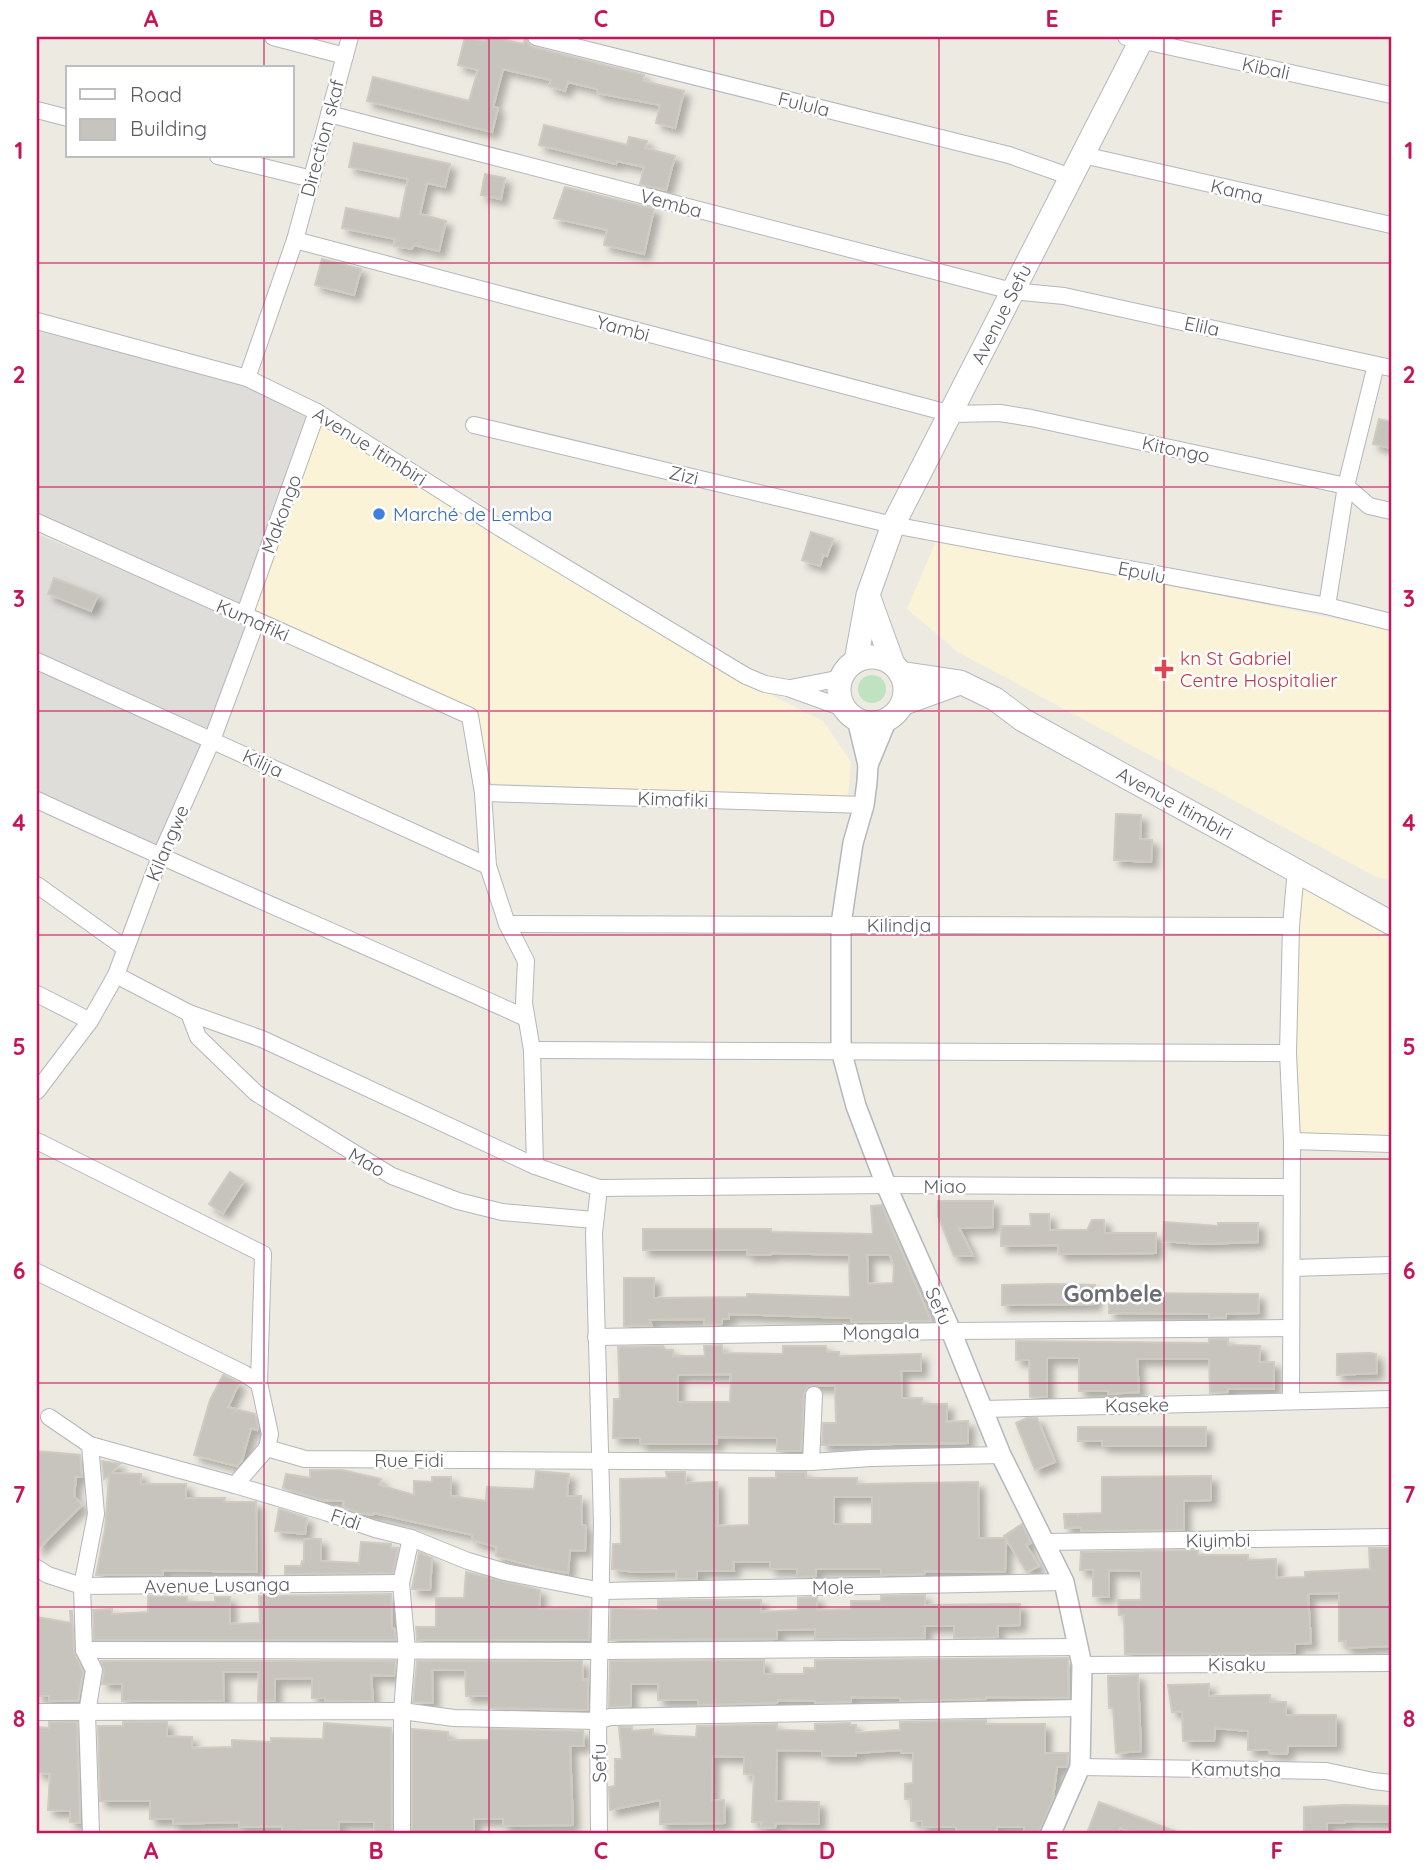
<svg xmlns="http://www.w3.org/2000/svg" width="1428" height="1870" font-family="Quicksand,sans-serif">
	<defs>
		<filter id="shadow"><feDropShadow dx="6" dy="6" stdDeviation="3.5" flood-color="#0004"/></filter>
	</defs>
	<rect width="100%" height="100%" fill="#eceae1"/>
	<!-- commercial -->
	<g fill="#fbf3d7">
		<polygon points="317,412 712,665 823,721 851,762 848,797 481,783 470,716 244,616"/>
		<polygon points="937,539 1391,630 1391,880 1378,878 958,652 907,609"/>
		<polygon points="1296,869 1391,923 1391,1144 1292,1141"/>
	</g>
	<!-- industrial -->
	<g fill="#dfddd9">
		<polygon points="37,331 258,386 313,414 241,609 37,518"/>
		<polygon points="37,534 247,623 211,736 37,657"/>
		<polygon points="37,665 208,742 160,855 37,795"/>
	</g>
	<!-- green -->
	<circle fill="#bfe2c0" cx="872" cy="689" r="14"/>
	<!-- building -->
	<g fill="#c7c4be" stroke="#d0cbc0" stroke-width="2" fill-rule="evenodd" filter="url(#shadow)">
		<polygon points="465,37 485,41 486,37 494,37 523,44 526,37 528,44 533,47 644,75 643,81 684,91 675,128 656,123 660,105 597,93 597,89 568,82 565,91 549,86 551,80 503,69 493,107 498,108 492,132 367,101 373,77 469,101 478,70 458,65"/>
		<polygon points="544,125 627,145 629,137 647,141 645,148 675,156 666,190 640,184 644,167 617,161 616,164 539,145"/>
		<polygon points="354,143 450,164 445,187 427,183 420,214 446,221 439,251 414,245 412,249 394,246 395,239 342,228 346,208 400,219 408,179 349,167"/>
		<polygon points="485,174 505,178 501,199 481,195"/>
		<polygon points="565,187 654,209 644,254 604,245 607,230 554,218"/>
		<polygon points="322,259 361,269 354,295 315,285"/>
		<polygon points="1379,419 1391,422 1391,448 1373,444"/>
		<polygon points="811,532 833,539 827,556 823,555 820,566 802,560"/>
		<polygon points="54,578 98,595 91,611 48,594"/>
		<polygon points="1116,814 1141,815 1140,839 1152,840 1151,862 1114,860"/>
		<polygon points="230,1172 244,1181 223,1213 209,1204"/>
		<polygon points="938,1201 993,1201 993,1227 959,1228 973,1256 954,1256 938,1216"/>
		<path d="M882,1205L931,1321L851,1322V1318L729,1314V1319H722V1324L704,1325V1319L649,1320L652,1326H624V1278H654V1298L747,1297V1294L850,1297L849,1255L771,1253V1255H747V1250H643V1229H771V1232L873,1234L871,1206ZM867,1255H890L894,1267L893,1283L868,1284Z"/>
		<polygon points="1030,1214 1049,1214 1050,1230 1087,1230 1092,1220 1104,1220 1105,1233 1156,1233 1156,1253 1059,1254 1058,1245 1001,1246 1001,1226 1031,1226"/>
		<polygon points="1164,1222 1218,1226 1218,1223 1258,1223 1258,1242 1201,1244 1163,1241"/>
		<polygon points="1054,1284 1095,1285 1095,1304 1002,1305 1002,1285"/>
		<polygon points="1109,1293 1258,1294 1259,1313 1226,1314 1226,1318 1209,1318 1209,1314 1109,1313"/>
		<polygon points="1209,1339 1228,1339 1228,1345 1260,1346 1259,1362 1274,1362 1274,1389 1228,1389 1228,1392 1210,1393 1209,1359 1137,1359 1139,1392 1108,1394 1108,1391 1079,1391 1079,1358 1047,1358 1047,1397 1030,1397 1029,1360 1016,1360 1016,1341 1209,1343"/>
		<path d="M722,1345L723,1353L783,1354V1346H826L827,1352H839V1356L921,1354V1371H901L902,1398H922V1404H947V1422L968,1421V1443L822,1445L823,1423H836L835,1386L814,1385L808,1386L804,1394L801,1451H777V1438L717,1437V1444H640V1438H613L614,1399H620L618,1347L663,1346L666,1350H673V1356H705L704,1346ZM731,1374L730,1402H678V1375Z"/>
		<polygon points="1370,1353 1376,1354 1377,1373 1337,1375 1337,1354"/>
		<polygon points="223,1375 239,1383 228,1407 255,1414 258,1428 257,1430 251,1428 242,1460 237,1466 194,1455 210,1400"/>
		<polygon points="1027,1418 1037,1418 1055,1462 1035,1470 1016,1423"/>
		<polygon points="1078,1427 1206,1427 1206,1446 1102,1446 1102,1441 1078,1441"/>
		<polygon points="37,1451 80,1455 82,1477 76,1477 74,1497 82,1505 37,1550"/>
		<polygon points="102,1461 120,1464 112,1473 141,1474 141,1484 186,1484 186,1498 225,1498 224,1502 256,1502 257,1572 163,1570 163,1575 96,1575 105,1529 109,1476 104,1479"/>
		<polygon points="310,1470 342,1470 381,1479 379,1485 414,1495 414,1481 432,1482 432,1477 451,1477 451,1496 486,1501 487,1487 534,1489 536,1471 569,1474 567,1496 581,1496 582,1525 586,1526 585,1551 570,1550 568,1573 536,1567 496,1556 497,1547 472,1540 473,1535 374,1513 373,1515 359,1513 343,1507 344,1501 322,1500 283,1488 286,1474 310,1478"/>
		<path d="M666,1472H685L686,1483L717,1482L718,1526L749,1525V1478H776V1472H806V1478H857V1484L978,1482L979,1538H1006L1004,1536L1022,1524L1031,1543L1026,1545L1039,1566L1027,1572L1006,1539L1005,1572L925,1571V1574L881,1575V1569H816V1576L797,1577V1569H770V1562H733L734,1571H697V1579H677L676,1571L634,1572L612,1569L613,1544H621L620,1479L667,1478ZM834,1497H872V1524H834Z"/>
		<polygon points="1211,1476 1211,1500 1184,1501 1184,1530 1081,1531 1081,1527 1065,1528 1064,1514 1077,1514 1078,1517 1078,1514 1102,1513 1102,1477"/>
		<polygon points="279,1509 307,1518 305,1534 275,1531"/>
		<polygon points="304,1539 321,1539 321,1561 359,1563 361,1542 391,1544 391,1548 398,1548 393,1573 285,1574 285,1566 301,1566 302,1561 304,1562"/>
		<polygon points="1391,1548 1391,1646 1346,1648 1346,1641 1339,1641 1339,1593 1308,1594 1311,1643 1295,1644 1295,1653 1125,1654 1124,1615 1119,1615 1118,1600 1141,1600 1141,1571 1109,1570 1109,1597 1093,1596 1093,1570 1080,1570 1081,1552 1198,1550 1198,1555 1248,1555 1248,1560 1276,1559 1277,1578 1305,1577 1305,1572 1370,1569 1369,1548"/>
		<polygon points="419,1552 432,1558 430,1590 412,1589"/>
		<polygon points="466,1572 540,1590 539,1609 590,1608 589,1640 417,1640 416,1627 436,1627 436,1598 464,1598"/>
		<polygon points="391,1594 392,1628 394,1628 396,1640 94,1640 93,1610 112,1609 112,1614 148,1612 148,1596 187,1597 187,1602 215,1602 215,1597 230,1597 230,1624 260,1623 259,1596"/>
		<polygon points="925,1595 925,1605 1020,1604 1020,1625 997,1626 998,1637 954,1638 954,1626 925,1626 925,1638 815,1639 815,1629 777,1630 777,1639 610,1640 611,1608 658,1610 658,1600 761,1600 761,1612 798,1610 798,1598 817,1597 817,1610 851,1609 851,1601 881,1601 881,1596"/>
		<polygon points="70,1611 72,1611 74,1651 83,1672 78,1701 49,1701 49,1696 37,1696 37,1617 71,1623"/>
		<polygon points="1068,1658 1069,1698 986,1697 986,1699 900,1701 900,1698 851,1697 851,1702 815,1703 815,1701 778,1700 777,1703 698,1705 698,1700 658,1700 658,1684 631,1684 631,1706 609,1707 610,1661 764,1660 764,1674 804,1674 804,1668 815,1668 815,1660"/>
		<polygon points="101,1661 396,1661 394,1676 371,1675 373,1701 325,1701 325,1698 312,1698 312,1678 275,1679 275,1701 258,1701 259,1672 223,1672 224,1701 122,1701 122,1684 102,1684 104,1671"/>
		<polygon points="417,1661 582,1661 583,1680 588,1679 588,1710 489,1708 489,1696 466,1696 465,1670 432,1670 433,1703 413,1702"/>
		<polygon points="1138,1675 1141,1751 1116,1753 1113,1708 1109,1708 1108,1676"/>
		<polygon points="1209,1684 1209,1696 1270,1695 1270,1702 1286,1702 1286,1715 1336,1715 1336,1746 1288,1746 1287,1754 1269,1753 1269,1750 1248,1750 1248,1731 1215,1728 1214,1741 1183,1741 1182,1712 1172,1712 1168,1685"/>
		<polygon points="986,1720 986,1724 1045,1724 1045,1753 1068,1753 1067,1767 1057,1767 1053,1798 1039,1833 1024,1833 1024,1827 997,1827 997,1832 956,1832 956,1827 922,1827 922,1821 911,1821 911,1799 905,1799 905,1784 913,1783 913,1753 901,1753 901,1750 856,1753 856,1756 822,1756 822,1751 777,1750 776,1801 819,1802 819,1824 776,1823 775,1828 761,1828 762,1822 752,1822 754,1775 744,1774 744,1757 713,1756 712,1801 724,1800 725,1823 660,1824 660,1800 610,1810 609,1787 615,1786 615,1759 622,1759 619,1727 632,1727 632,1731 653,1729 653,1735 696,1737 697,1726 777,1724 777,1730 815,1731 815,1724 850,1723 850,1725 856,1725 856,1733 900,1730 900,1722"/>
		<polygon points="49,1722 77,1722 80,1823 70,1822 70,1811 48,1810 50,1774 37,1772 37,1727 49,1728"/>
		<polygon points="123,1722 167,1722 167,1736 192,1737 192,1748 232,1747 232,1740 271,1742 271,1738 323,1739 324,1723 391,1728 392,1833 375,1833 374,1822 339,1822 339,1830 304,1830 304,1833 282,1833 282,1826 239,1827 239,1822 173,1824 173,1819 150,1819 150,1801 100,1801 98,1726 123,1726"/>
		<polygon points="412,1729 448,1732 448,1740 489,1740 489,1729 583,1731 584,1746 570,1746 573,1825 503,1826 503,1819 474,1819 474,1832 412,1833"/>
		<polygon points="1099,1802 1177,1832 1177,1833 1133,1833 1120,1828 1118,1833 1087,1833"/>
		<polygon points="1345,1805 1391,1806 1391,1822 1345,1821 1345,1823 1327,1823 1327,1833 1304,1833 1304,1807"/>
	</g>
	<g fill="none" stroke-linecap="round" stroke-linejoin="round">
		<!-- minor casing -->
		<g stroke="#b4b7bb" stroke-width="18">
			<g id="minor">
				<polyline points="273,37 345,56"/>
				<polyline points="536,37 1009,155 1071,177"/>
				<polyline points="1126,37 1391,95"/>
				<polyline points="37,110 68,118"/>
				<polyline points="329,114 1012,291 1064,296 1391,368"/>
				<polyline points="1083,155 1391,225"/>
				<polyline points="218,156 312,179"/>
				<polyline points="295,240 952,414 1000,413 1031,418 1346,486 1369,506 1391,511"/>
				<polyline points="37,321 247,378 317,412 500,528 746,676 765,684 788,688 846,709"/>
				<polyline points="247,378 295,240 350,37"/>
				<polyline points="474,425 893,525 1327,606 1391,622"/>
				<polyline points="37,522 470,716 483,793 488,866 507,924 526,961 524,1003 532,1050 535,1166"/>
				<polyline points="1327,606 1346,486 1376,365"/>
				<polyline points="244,616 317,412"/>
				<polyline points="37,661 488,866"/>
				<polyline points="790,688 842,678"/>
				<polyline points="483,793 864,805"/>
				<path d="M37,800C199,875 363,944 526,1018"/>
				<polyline points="37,885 125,948"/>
				<polyline points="507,924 1291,926"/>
				<polyline points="116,975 189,1013 262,1039 535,1166 599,1188 886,1185 1291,1187"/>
				<polyline points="37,994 90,1021"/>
				<polyline points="189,1013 198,1037 256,1093 392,1176 458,1201 502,1212 594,1220"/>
				<polyline points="532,1050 1288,1053"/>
				<polyline points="37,1091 90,1021 116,975 160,857 212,740 256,622"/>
				<polyline points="37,1141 263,1254 259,1383 270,1434 267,1448 305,1459 811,1462 871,1458 1001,1455"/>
				<polyline points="1292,1141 1391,1144"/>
				<polyline points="599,1188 594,1233 602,1524 598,1721 599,1833"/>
				<polyline points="1292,1268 1391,1265"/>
				<polyline points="37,1272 243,1373 259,1383"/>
				<polyline points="596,1337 951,1331 1291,1328"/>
				<polyline points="1291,1401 1292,1141 1288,1053 1291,926 1296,869"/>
				<polyline points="983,1409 1391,1399"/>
				<polyline points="49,1417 90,1445 235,1485 325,1512 375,1529 411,1538 468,1561 505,1572 602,1591 1064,1582"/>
				<polyline points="90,1445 96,1514 82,1586 84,1650 94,1670 87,1713 91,1833"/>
				<polyline points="811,1462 814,1395"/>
				<polyline points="235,1485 267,1448"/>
				<polyline points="1046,1542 1391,1537"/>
				<polyline points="37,1568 48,1575 82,1586 401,1583"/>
				<polyline points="84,1650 600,1651 1079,1647"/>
				<polyline points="1082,1665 1391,1663"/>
				<polyline points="37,1712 402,1711 454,1718 598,1721 610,1717 1080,1708"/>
				<polyline points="1080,1767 1326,1771 1373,1781 1391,1783"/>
				<polyline points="402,1833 402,1711 407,1650 401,1583 411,1538"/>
			</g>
		</g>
		<!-- tertiary casing -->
		<g stroke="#b4b7bb" stroke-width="22">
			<g id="tertiary">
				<polyline points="857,719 868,765 867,782 864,805 853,843 841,924 841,1050 856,1106 886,1185 951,1331 1001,1455 1064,1582 1082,1665 1080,1767 1051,1833"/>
				<polyline points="868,765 887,719"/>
			</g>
		</g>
		<!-- secondary casing -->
		<g stroke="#b5b8bd" stroke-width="25">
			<g id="secondary">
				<polyline points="869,598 893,664"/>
				<circle cx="872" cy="690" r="33"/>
				<polyline points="856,661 868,595 893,525 1143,37"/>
				<polyline points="900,673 960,682 995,699 1023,720 1391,923"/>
				<polyline points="902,704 957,684"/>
			</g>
		</g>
		<!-- minor -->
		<use href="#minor" stroke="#fff" stroke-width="16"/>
		<!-- tertiary -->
		<use href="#tertiary" stroke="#fff" stroke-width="19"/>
		<!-- secondary -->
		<use href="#secondary" stroke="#fff" stroke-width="23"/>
	</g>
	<!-- grid -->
	<path fill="none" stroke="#c2185b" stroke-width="2" stroke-opacity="0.55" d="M264,37V68M489,37V1833M714,37V1833M939,37V1833M1164,37V1833M264,156V1833M37,263H1391M37,487H1391M37,711H1391M37,935H1391M37,1159H1391M37,1383H1391M37,1607H1391"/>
	<!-- markers -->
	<circle fill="#3f7fe0" stroke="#fff" stroke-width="2.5" cx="379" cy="514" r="7"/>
	<path fill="#e0444e" stroke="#fff" stroke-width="2.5" d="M1160.5 658.5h7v7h7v7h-7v7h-7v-7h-7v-7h7z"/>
	<g text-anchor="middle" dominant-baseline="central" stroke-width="5" stroke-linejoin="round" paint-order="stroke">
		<!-- street labels -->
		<g font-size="19" fill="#5a5d61" stroke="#fff">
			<text transform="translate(1266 68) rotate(12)">Kibali</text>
			<text transform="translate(804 104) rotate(14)">Fulula</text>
			<text transform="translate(322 138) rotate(-75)">Direction skaf</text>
			<text transform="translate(1237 191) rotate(13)">Kama</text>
			<text transform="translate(671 203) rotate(15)">Vemba</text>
			<text transform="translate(1001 314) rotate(-63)">Avenue Sefu</text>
			<text transform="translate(1202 326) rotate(12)">Elila</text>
			<text transform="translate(623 328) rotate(15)">Yambi</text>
			<text transform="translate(370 446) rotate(32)">Avenue Itimbiri</text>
			<text transform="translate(1176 449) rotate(12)">Kitongo</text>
			<text transform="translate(684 475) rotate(13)">Zizi</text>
			<text transform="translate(281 514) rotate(-70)">Makongo</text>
			<text transform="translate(1142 572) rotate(11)">Epulu</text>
			<text transform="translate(253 620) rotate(24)">Kumafiki</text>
			<text transform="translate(263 763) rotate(25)">Kilija</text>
			<text transform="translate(673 799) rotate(2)">Kimafiki</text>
			<text transform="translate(1175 803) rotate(29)">Avenue Itimbiri</text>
			<text transform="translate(167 843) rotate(-67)">Kilangwe</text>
			<text x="899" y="925">Kilindja</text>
			<text transform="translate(367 1162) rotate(30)">Mao</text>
			<text x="945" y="1186">Miao</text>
			<text transform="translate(939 1306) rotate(66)">Sefu</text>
			<text transform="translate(881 1332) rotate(-1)">Mongala</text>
			<text transform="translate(1137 1405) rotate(-1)">Kaseke</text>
			<text x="409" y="1460">Rue Fidi</text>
			<text transform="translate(346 1519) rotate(19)">Fidi</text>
			<text transform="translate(1218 1540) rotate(-1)">Kiyimbi</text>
			<text transform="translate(217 1585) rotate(-1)">Avenue Lusanga</text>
			<text transform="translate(833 1587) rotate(-1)">Mole</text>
			<text x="1237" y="1664">Kisaku</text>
			<text transform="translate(599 1763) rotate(-91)">Sefu</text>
			<text transform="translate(1236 1769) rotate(1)">Kamutsha</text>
		</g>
		<!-- shop labels -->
		<g font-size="19" fill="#366cbe" stroke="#fff" text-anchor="start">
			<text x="393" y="514">Marché de Lemba</text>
		</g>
		<!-- health labels -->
		<g font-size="19" fill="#be3a42" stroke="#fff" text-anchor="start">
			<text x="1180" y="658">kn St Gabriel<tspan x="1180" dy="22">Centre Hospitalier</tspan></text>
		</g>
		<!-- quarter labels -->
		<g font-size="23" font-weight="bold" fill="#6b6f73" stroke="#fff">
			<text x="1113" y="1293">Gombele</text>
		</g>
	</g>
	<!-- border -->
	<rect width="1428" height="1870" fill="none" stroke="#ffffff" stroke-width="77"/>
	<!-- legend -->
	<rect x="66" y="66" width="228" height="91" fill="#ffffff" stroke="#bdbec0" stroke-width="2"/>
	<rect x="80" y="89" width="35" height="10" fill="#ffffff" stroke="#bdbec0" stroke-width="2"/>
	<text x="130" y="102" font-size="21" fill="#5a5d61">Road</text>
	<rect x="80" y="119" width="35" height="21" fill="#c7c4be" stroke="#bdbec0" stroke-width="2"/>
	<text x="130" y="136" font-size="21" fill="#5a5d61">Building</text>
	<rect x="38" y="38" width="1352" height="1794" fill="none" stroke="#c2185b" stroke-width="2.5"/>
	<g font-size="23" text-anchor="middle" font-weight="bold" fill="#c2185b">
		<text x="151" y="27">A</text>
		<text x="376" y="27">B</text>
		<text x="601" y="27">C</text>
		<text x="827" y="27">D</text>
		<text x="1052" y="27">E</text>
		<text x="1277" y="27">F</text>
		<text x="19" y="159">1</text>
		<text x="1409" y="159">1</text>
		<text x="19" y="383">2</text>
		<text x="1409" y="383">2</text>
		<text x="19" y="607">3</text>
		<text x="1409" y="607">3</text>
		<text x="19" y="831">4</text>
		<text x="1409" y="831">4</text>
		<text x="19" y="1055">5</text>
		<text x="1409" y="1055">5</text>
		<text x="19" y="1279">6</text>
		<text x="1409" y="1279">6</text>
		<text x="19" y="1503">7</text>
		<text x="1409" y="1503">7</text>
		<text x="19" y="1727">8</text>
		<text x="1409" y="1727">8</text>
		<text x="151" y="1859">A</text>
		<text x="376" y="1859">B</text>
		<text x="601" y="1859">C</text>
		<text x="827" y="1859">D</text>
		<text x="1052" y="1859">E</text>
		<text x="1277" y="1859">F</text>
	</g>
</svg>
